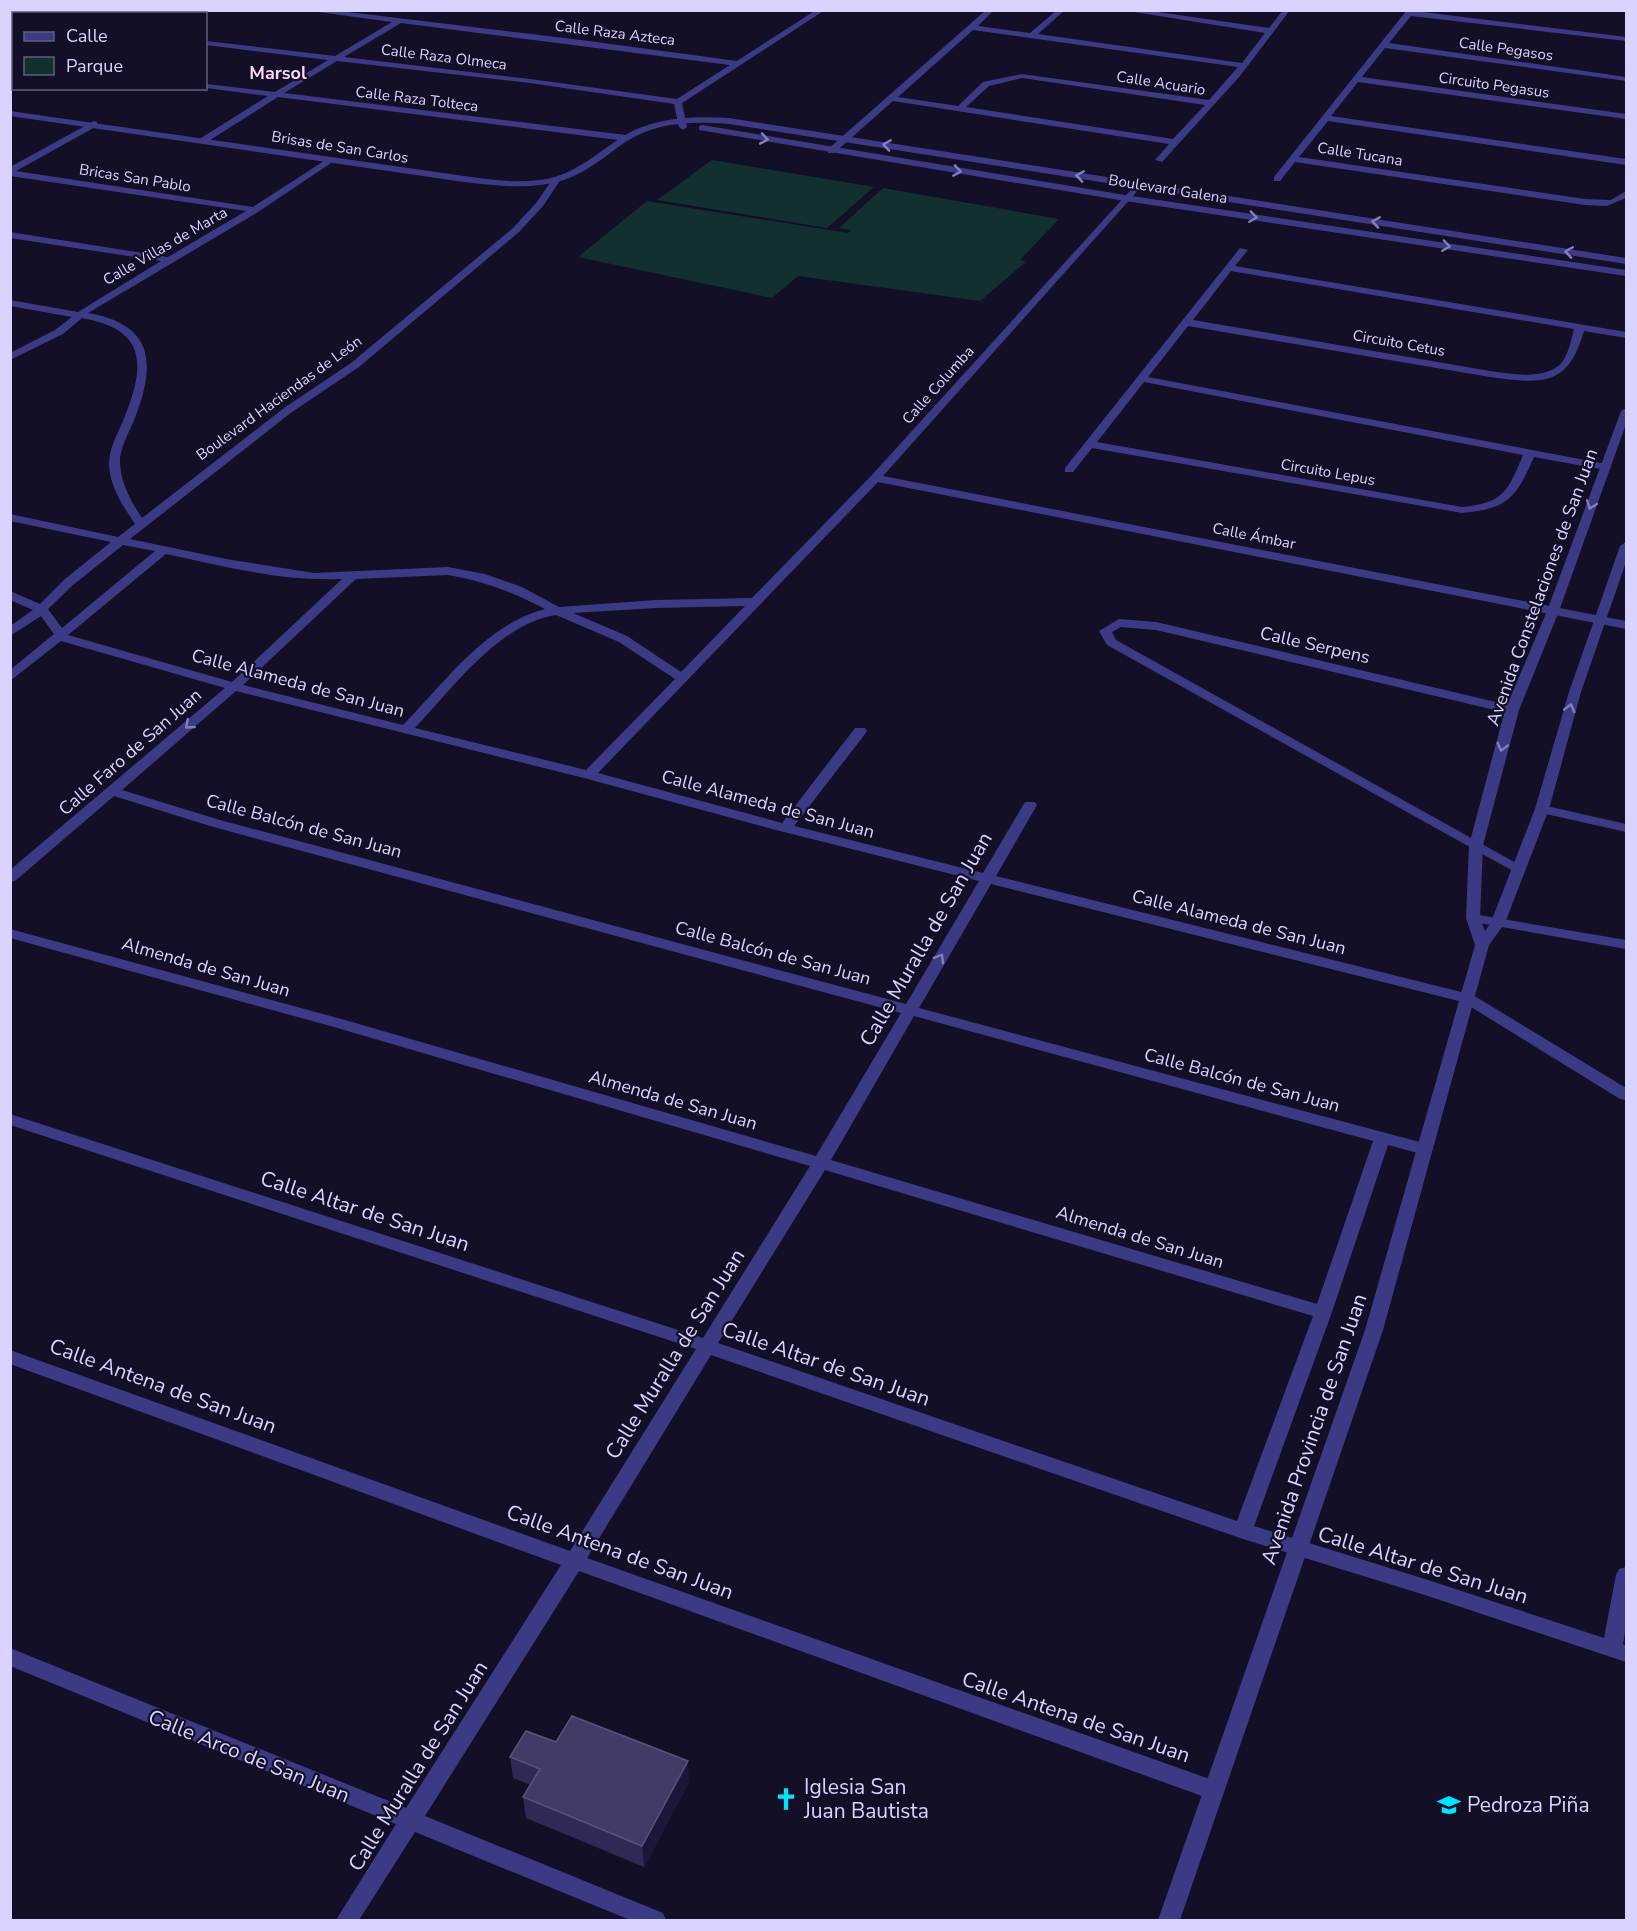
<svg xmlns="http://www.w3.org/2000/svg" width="1637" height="1931" font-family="'Nunito Sans',sans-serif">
	<rect width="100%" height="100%" fill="#130f26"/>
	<!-- green -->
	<g fill="#12302f">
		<polygon points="712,160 874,187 827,228 657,200"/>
		<polygon points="883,188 1059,219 1020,260 1026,262 980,301 798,276 772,298 578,257 647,201 848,233 851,230 839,228"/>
	</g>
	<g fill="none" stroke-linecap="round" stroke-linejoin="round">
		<!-- minor -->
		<g fill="#3d3a85" fill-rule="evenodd">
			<path d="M304,10H331L581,40L737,61L816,10H825L682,103L687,127L683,130L679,127L674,104L530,83L337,61L284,93L626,135L630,138L626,141L278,97L207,142H201V138L268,96L206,88V84L275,92L328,60L206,45V41L335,56L392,22ZM401,23L730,65L677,99L530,79L344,57Z"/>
			<path d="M986,10H994L978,26L1030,33L1057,10H1065L1038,34L1242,63L1265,33L1122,10H1144L1269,28L1283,10H1290L1240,76L1162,162L1155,160L1169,144L893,101L834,153H828V149ZM973,30L1238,67L1209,100L1022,74L983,82L958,106L898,97ZM1022,78L1205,105L1173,139L966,107L989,86Z"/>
			<polygon points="1407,10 1626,37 1626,41 1411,16 1389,43 1626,77 1626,81 1385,48 1362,77 1626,114 1626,119 1358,82 1331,116 1626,159 1626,165 1328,121 1299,157 1585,199 1611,200 1626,191 1626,198 1607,206 1585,205 1295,162 1280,181 1274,181 1274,177"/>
			<rect x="10" y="17" width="4" height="4"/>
			<rect x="10" y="59" width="4" height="5"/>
			<path d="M94,121L97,122V126L16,171L253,207L330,157L337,159L258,212L88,313C151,324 157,360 136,415C131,429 122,443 120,458C119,480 130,500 142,518L284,408L351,363L513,228L537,202L554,177L561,179L543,206L519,232L359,367L292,412L130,539L226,559L314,573L448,567L485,574L522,587L559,607L656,600L752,598L871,476L1138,182L1141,183V187L883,476L1626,621V629L878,482L598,773L782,823L855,728H865L867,731L865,734L794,826L983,873L1025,802H1035L1037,805L996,876L1473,995L1626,1088V1100L1620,1099L1463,1002L991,884L919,1008L1431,1145L1433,1149L1431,1153L1425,1155L1388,1145L1332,1312L1254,1526L1425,1579L1604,1638L1616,1575L1619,1569L1626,1567V1626L1623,1644L1626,1646V1662L1425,1595L1243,1539L711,1355L587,1558L1221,1783L1224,1790L1221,1797L1213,1800L579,1571L425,1816L663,1913L666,1920H630L415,1832L359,1920H336L396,1824L10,1666V1648L406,1808L561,1565L10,1364V1350L570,1551L696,1349L10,1125V1114L703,1338L810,1166L334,1027L10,938V929L345,1020L816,1156L901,1013L210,826L114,796L15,881L10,882V870L225,688L61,641L10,681V670L54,634L41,616L10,636V626L33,610L10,600V591L40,604L65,579L111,542L10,521V514L118,537L135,524C123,506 110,487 109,465C109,449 117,435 123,421C145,367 149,330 82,318L63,334L10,360V353L55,330L72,317L10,306V300L78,312L161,261L10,238V232L168,257L246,211L10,176V167ZM123,545L155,551L62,628L48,609L73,585ZM166,554C223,566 283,582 342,579L232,682L68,635ZM448,575C483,581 513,592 545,609C486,624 444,683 403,725L243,685L356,579ZM745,606L681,672L627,636L573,613L656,608ZM556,615L619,642L675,679L586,770L415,728C452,689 500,623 556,615ZM236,691L584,778L780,831L979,881L906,1004L220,820L122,790ZM914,1016L1373,1141L1317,1304L831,1160ZM825,1170L1313,1316L1237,1521L718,1343Z"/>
			<path d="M1240,248L1248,250L1235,266L1626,332V338L1584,331C1568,387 1542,384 1490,377L1188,326L1148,377L1606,464L1612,467L1606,470L1534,457C1516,498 1508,509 1462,513L1092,448L1073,472H1065V468ZM1231,271L1574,329C1571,340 1569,352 1563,361C1548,381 1511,374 1490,371L1193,320ZM1144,382L1523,455C1508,491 1504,503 1462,507L1097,442Z"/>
			<polygon points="1119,619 1156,622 1517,707 1519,710 1517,713 1512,714 1156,630 1121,627 1112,632 1116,640 1525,868 1518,872 1513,871 1107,645 1099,631"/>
			<polygon points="1542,805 1626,824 1626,832 1537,812 1535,809 1537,806"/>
			<polygon points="1473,914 1626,940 1626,949 1468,921 1466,918"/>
		</g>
		<!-- tertiary -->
		<g fill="#3d3a85" fill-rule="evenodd">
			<path d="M10,111L464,176C494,180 526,185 555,177C581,169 600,151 622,137C654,117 693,116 729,118L1626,258V264L729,124C694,121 657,122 627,141C606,155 588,172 564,180C531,190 497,186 464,182L10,116Z"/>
			<polygon points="702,125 1125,195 1626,270 1626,276 1125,201 699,130 699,126"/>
			<polygon points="1626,408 1626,424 1559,611 1519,710 1483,845 1480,918 1485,931 1491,922 1535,809 1569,692 1620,546 1626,542 1626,562 1581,692 1549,809 1505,923 1489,945 1383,1330 1180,1920 1158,1920 1365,1330 1475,945 1466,918 1469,845 1505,710 1547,611 1621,411"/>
		</g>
	</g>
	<!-- wall -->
	<polygon fill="#312854" points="556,1742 689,1782 644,1867 526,1818 523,1797 530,1785 513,1778 510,1757"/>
	<!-- shaded-wall -->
	<polygon fill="#1d163a" points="688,1761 689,1782 644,1867 642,1846"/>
	<!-- building -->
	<polygon fill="#433a66" stroke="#5a527e" stroke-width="1.5" points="572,1716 688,1761 642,1846 523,1797 540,1769 510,1757 526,1731 556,1742"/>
	<!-- one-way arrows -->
	<defs><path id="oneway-chevron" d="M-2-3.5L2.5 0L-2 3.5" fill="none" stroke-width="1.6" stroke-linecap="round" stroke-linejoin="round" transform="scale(1.5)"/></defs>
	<g stroke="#837fbc">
		<use href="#oneway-chevron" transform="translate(764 139) rotate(10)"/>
		<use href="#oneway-chevron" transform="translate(887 145) rotate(-171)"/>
		<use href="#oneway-chevron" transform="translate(957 171) rotate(9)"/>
		<use href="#oneway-chevron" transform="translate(1080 176) rotate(-171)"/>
		<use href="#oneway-chevron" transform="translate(1253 217) rotate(8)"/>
		<use href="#oneway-chevron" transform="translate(1376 222) rotate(-171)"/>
		<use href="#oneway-chevron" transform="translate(1446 246) rotate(8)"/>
		<use href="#oneway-chevron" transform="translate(1569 252) rotate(-171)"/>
		<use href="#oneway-chevron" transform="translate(1591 505) rotate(110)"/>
		<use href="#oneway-chevron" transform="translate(1570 708) rotate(-75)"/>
		<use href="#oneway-chevron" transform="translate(189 725) rotate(139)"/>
		<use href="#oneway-chevron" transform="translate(1502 747) rotate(105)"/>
		<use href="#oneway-chevron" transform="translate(940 958) rotate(-60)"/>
	</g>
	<!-- icons -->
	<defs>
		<g id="church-bare" transform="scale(1.8)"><path d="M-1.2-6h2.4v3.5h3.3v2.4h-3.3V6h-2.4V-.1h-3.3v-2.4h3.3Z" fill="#00e5ff" stroke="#130f26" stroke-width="2.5" paint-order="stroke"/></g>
		<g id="school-bare" transform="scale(1.8)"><path d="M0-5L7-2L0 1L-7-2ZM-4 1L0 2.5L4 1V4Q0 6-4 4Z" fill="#00e5ff" stroke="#130f26" stroke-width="2.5" paint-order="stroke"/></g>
	</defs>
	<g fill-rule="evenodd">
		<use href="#church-bare" x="786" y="1799"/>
		<use href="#school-bare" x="1449" y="1805"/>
	</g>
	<g text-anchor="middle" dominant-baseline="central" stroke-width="4.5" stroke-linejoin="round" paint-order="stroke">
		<!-- far-street labels -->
		<g font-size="15" fill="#d9d4ff" stroke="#130f26">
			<text transform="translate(615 33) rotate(7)">Calle Raza Azteca</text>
			<text transform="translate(1506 49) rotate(8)">Calle Pegasos</text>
			<text transform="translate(444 57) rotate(7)">Calle Raza Olmeca</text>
			<text transform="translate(1161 83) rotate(9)">Calle Acuario</text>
			<text transform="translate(1494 85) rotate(8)">Circuito Pegasus</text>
			<text transform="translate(417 99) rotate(7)">Calle Raza Tolteca</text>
			<text transform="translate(340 147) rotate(9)">Brisas de San Carlos</text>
			<text transform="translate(1360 154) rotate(9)">Calle Tucana</text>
			<text transform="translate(135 178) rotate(9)">Bricas San Pablo</text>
			<text transform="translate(1168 189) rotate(9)">Boulevard Galena</text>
			<text transform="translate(165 246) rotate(-30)">Calle Villas de Marta</text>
			<text transform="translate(1399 343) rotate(10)">Circuito Cetus</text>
			<text transform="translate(938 385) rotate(-48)">Calle Columba</text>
			<text transform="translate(279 398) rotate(-36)">Boulevard Haciendas de León</text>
			<text transform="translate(1328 472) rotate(10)">Circuito Lepus</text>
			<text transform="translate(1254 536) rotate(11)">Calle Ámbar</text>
		</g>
		<!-- far-quarter labels -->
		<g font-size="18" font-weight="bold" fill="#ffd6f0" stroke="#130f26">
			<text x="278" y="73">Marsol</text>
		</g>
		<!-- street labels -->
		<g font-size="18" fill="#d9d4ff" stroke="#130f26">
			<text transform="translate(1542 587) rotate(-70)">Avenida Constelaciones de San Juan</text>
			<text transform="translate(1315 645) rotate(13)">Calle Serpens</text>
			<text transform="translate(298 683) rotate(15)">Calle Alameda de San Juan</text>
			<text transform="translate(130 752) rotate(-41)">Calle Faro de San Juan</text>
			<text transform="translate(768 804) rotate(15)">Calle Alameda de San Juan</text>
			<text transform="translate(304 826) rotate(15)">Calle Balcón de San Juan</text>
			<text transform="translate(1239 922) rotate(14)">Calle Alameda de San Juan</text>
			<text transform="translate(773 953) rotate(15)">Calle Balcón de San Juan</text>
			<text transform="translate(206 967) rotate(16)">Almenda de San Juan</text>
			<text transform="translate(1242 1080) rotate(15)">Calle Balcón de San Juan</text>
			<text transform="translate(673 1100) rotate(16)">Almenda de San Juan</text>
			<text transform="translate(1140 1237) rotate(17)">Almenda de San Juan</text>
		</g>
		<!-- near-street labels -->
		<g font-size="21" fill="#d9d4ff" stroke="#130f26">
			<text transform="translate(926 939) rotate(-60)">Calle Muralla de San Juan</text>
			<text transform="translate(365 1211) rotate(18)">Calle Altar de San Juan</text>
			<text transform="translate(675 1354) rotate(-58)">Calle Muralla de San Juan</text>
			<text transform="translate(826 1364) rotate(19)">Calle Altar de San Juan</text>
			<text transform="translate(163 1386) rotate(20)">Calle Antena de San Juan</text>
			<text transform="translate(1314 1429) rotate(-71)">Avenida Provincia de San Juan</text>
			<text transform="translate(620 1552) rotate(20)">Calle Antena de San Juan</text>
			<text transform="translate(1423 1565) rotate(17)">Calle Altar de San Juan</text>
			<text transform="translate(1076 1717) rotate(19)">Calle Antena de San Juan</text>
			<text transform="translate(249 1756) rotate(22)">Calle Arco de San Juan</text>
			<text transform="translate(418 1766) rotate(-58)">Calle Muralla de San Juan</text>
		</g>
		<!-- near-poi labels -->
		<g font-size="21" fill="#d9d4ff" stroke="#130f26" text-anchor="start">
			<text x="804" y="1787">Iglesia San<tspan x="804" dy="24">Juan Bautista</tspan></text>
			<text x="1467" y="1805">Pedroza Piña</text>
		</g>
	</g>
	<!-- border -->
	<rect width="1637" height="1931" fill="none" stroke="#d9d4ff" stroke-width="24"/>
	<!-- legend -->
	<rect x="12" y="12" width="195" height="78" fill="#130f26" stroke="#625e7d" stroke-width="1.5"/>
	<rect x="24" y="32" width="30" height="9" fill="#3d3a85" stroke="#625e7d" stroke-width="1.5"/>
	<text x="66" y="42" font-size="18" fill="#d9d4ff">Calle</text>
	<rect x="24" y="57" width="30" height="18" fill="#12302f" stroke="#625e7d" stroke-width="1.5"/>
	<text x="66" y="72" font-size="18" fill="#d9d4ff">Parque</text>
</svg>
